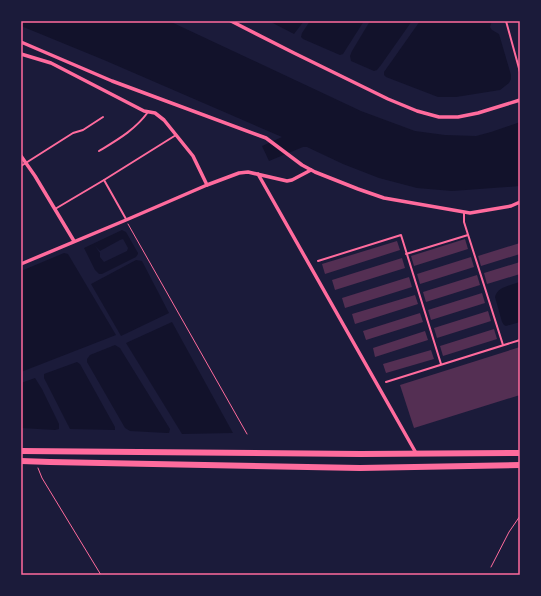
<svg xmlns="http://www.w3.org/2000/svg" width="541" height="596" font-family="Barlow,sans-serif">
	<rect width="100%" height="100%" fill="#1b1b3a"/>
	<!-- water -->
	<g fill="#12122b" fill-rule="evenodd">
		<polygon points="21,21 169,21 361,111 415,131 445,135 476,136 491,132 520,122 520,186 452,191 417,188 379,178 343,164 307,147 303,147 269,161 262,146 282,137 104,60 21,26"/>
		<polygon points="269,21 304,21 294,34"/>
		<polygon points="310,21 364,21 343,54 340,55 303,39 301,37 302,33"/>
		<polygon points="370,21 412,21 381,65 377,70 374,71 351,61 350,56 352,51"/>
		<polygon points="420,21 492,21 490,27 492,30 499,34 511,75 511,79 509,83 500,90 456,97 438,97 386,77 384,75 384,72"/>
		<path d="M122,230L126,232L138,253V254L136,257L102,274H99L95,270L84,248ZM123,239L128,248L127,251L104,262L100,257V253L95,246L100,251L120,240Z"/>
		<polygon points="64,253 68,254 116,335 21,372 21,271"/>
		<polygon points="136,260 142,261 169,313 121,336 91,284"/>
		<path d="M520,282V322L506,326L504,325L502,322L495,297C497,287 511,285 520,282Z"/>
		<polygon points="172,322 233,433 182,434 126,343"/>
		<polygon points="115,345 120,348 123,353 170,429 169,433 167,433 130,431 125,428 87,362 87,359 90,355"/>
		<polygon points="77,362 80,364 115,427 115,430 70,429 44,378 44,374"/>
		<polygon points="35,378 42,389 59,424 59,429 55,430 21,428 21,383"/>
	</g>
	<!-- building -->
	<g fill="#542f53">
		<polygon points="465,239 468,249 414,266 411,256"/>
		<polygon points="397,241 400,250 325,274 322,264"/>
		<polygon points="520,243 520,254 481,266 478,256"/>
		<polygon points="471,257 474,267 420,284 417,274"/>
		<polygon points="402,258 405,268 335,290 332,280"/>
		<polygon points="520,262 520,274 487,284 484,273"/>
		<polygon points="477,275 480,285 426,302 423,292"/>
		<polygon points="409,277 412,287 345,308 342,298"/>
		<polygon points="482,293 485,303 431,320 428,310"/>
		<polygon points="415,295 418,304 355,324 352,314"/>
		<polygon points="488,311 491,321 437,338 434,328"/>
		<polygon points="420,313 423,322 366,340 363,331"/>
		<polygon points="494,329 497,339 443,356 440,346"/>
		<polygon points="425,331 428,340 375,357 373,348"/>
		<polygon points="520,347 520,395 414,428 400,385"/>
		<polygon points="431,350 434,359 386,373 383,364"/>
	</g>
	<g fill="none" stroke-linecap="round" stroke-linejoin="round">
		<!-- path -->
		<g stroke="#ff6b9d" stroke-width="1">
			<polyline points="128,224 247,434"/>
			<polyline points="38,468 42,478 101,575"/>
			<polyline points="491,567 509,532 520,516"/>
		</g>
		<!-- service -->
		<g stroke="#ff6b9d" stroke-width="2">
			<polyline points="506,21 520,72"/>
			<path d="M99,151C117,140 135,130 148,112"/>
			<polyline points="21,166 73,133 83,130 103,117"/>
			<polyline points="104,180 126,219"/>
			<polyline points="55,209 104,180 176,135"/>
			<polyline points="464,213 464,222 503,345"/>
			<polyline points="406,254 468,235"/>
			<polyline points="318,261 401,235 441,364"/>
			<polyline points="386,382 520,340"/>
		</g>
		<!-- minor -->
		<g stroke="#ff6b9d" stroke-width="3.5">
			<polyline points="231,21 294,53 388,99 417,111 439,117 458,117 478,113 520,100"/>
			<polyline points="21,42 112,81 266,138 302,165 315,172 358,189 384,198 470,213 511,206 520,202"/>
			<polyline points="21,54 51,63 144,111 155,113 164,120 193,156 207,185"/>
			<polyline points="21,156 35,176 74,241"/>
			<polyline points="258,174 416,453"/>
			<polyline points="21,264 126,220 207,185 239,173 248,172 287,181 292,180 311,170"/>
		</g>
		<!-- primary -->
		<g stroke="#ff6b9d" stroke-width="6">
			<polyline points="21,451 361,454 520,453"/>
			<polyline points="21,461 50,462 360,468 520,465"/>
		</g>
	</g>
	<!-- border -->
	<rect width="541" height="596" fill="none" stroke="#1b1b3a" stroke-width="44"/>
	<rect x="22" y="22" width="497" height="552" fill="none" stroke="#ff6b9d" stroke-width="1.5"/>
</svg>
